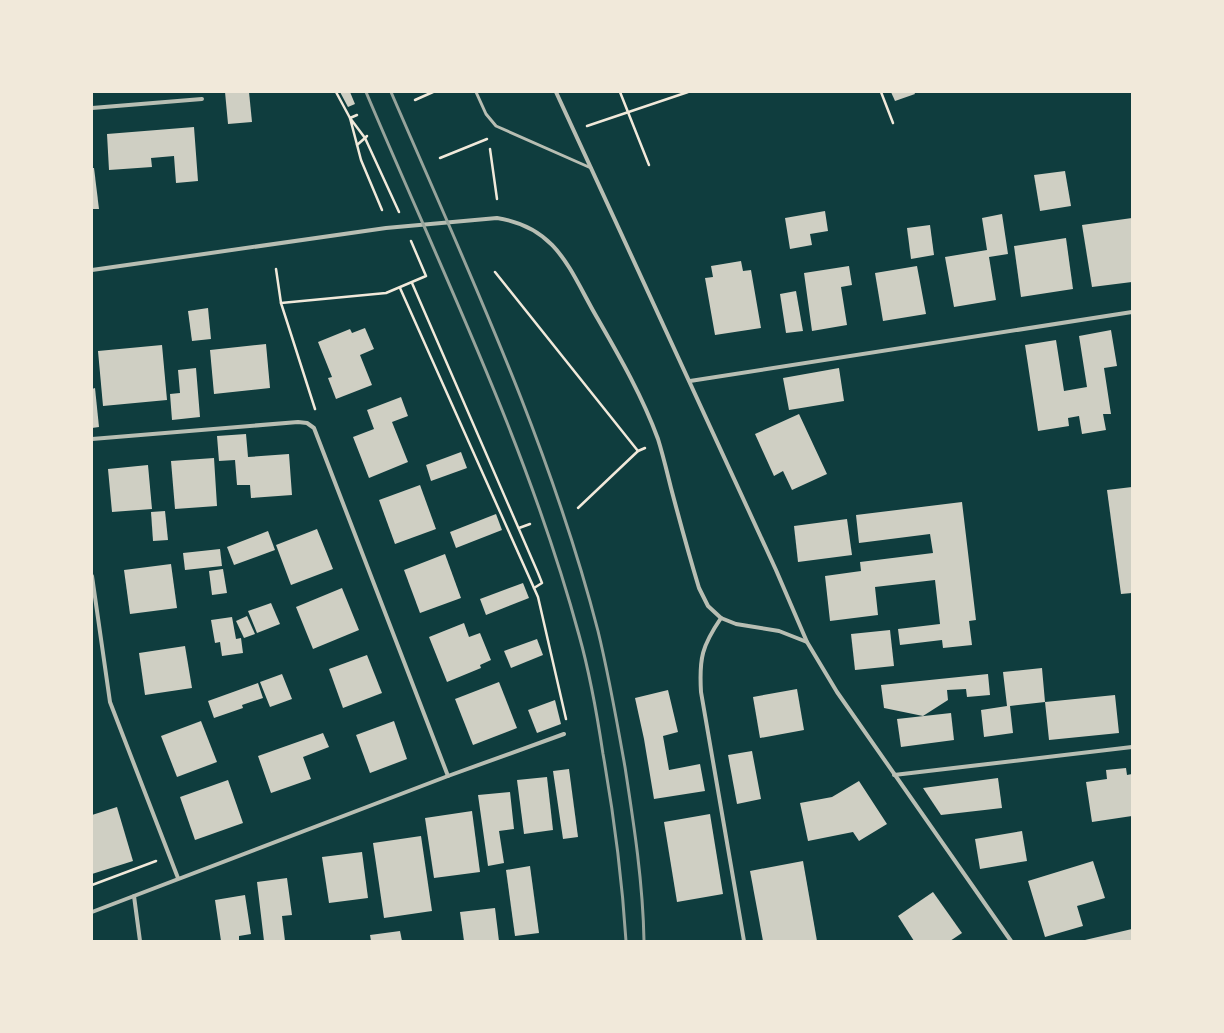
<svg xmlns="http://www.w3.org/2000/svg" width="1224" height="1033" font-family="'Titillium Web',sans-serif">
	<rect width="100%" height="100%" fill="#0f3d3e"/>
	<!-- building -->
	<g fill="#cfcfc3">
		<polygon points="225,92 249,92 252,122 228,124"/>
		<polygon points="340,92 350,92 355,104 348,107"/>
		<polygon points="891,92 914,92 915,94 895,101"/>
		<polygon points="194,127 198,181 176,183 174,156 151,158 152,167 109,170 107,134"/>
		<polygon points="92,168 94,168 99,209 92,209"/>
		<polygon points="1065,171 1071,206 1040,211 1034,175"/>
		<polygon points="825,211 828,231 810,234 812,245 790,249 785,218"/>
		<polygon points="1002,214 1008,254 989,257 996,300 954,307 945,257 987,250 982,218"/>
		<polygon points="1132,218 1132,282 1092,287 1082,225"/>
		<polygon points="930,225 934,255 911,259 907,228"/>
		<polygon points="1066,238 1073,289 1021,297 1014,246"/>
		<polygon points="741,261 743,271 751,270 761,328 715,335 705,278 713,277 711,266"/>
		<polygon points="849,266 852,285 841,287 847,325 812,331 804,273"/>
		<polygon points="917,266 926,314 883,321 875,273"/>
		<polygon points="796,291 803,331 786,333 780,294"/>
		<polygon points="208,308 211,339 192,341 188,311"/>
		<polygon points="365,328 374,349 360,355 372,385 336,399 328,378 332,377 318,342 350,329 352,333"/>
		<polygon points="1111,330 1117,366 1104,368 1111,414 1103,414 1106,430 1082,434 1079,416 1068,418 1069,426 1038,431 1025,345 1056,340 1064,391 1087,387 1079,336"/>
		<polygon points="266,344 270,388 214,394 210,350"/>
		<polygon points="162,345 167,400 103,406 98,351"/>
		<polygon points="196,368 200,417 172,420 170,394 180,393 178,370"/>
		<polygon points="839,368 844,401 789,410 783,378"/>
		<polygon points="95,388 99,427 92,428 92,389"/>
		<polygon points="401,397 408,416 392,422 408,462 369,478 353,437 374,429 367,410"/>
		<polygon points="799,414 827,474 792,490 783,471 774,476 755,434"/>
		<polygon points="246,434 248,457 289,454 292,495 251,498 250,485 237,485 235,460 219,461 217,436"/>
		<polygon points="461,452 467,468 431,481 426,465"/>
		<polygon points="214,458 217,506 175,509 171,461"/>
		<polygon points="148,465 152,509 112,512 108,469"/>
		<polygon points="420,485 436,529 395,544 379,500"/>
		<polygon points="1132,487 1132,593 1121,594 1107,490"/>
		<polygon points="962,502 976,620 969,621 972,645 943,648 942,640 900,645 898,629 940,624 935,580 875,587 878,615 830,621 825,576 861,571 860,562 933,553 930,534 859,543 856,515"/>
		<polygon points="165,511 168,540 153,541 151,512"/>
		<polygon points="496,514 502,530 456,548 450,532"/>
		<polygon points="847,519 852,555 798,562 794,526"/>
		<polygon points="317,529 333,569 291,585 276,545"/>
		<polygon points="268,531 275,550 234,565 227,547"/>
		<polygon points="220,549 222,566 185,570 183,553"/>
		<polygon points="445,554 461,598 420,613 404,570"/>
		<polygon points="171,564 177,608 130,614 124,570"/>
		<polygon points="223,569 227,593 212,595 209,571"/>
		<polygon points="523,583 529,598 486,615 480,599"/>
		<polygon points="342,588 359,630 313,649 296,607"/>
		<polygon points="271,603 280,624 257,633 248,611"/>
		<polygon points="247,616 255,634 244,638 236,621"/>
		<polygon points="232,617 236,639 241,638 243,653 222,656 220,642 215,643 211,620"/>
		<polygon points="464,623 469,637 480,633 491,660 480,665 481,668 447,682 429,637"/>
		<polygon points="890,630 894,666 855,670 851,634"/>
		<polygon points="537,639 543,655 511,668 504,651"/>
		<polygon points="185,646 192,688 145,695 139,653"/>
		<polygon points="367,655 382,693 343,708 329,669"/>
		<polygon points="1042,668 1045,702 1115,695 1119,733 1049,740 1045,702 1010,706 1013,733 984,737 981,710 1007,706 1003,672"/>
		<polygon points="282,674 292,699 270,707 260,682"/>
		<polygon points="988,674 990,695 967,697 966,689 947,690 948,700 923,716 884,708 881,685"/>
		<polygon points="499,682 517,728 473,745 455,699"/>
		<polygon points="258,683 263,698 242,705 243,708 214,718 208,701"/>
		<polygon points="797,689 804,730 760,738 753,697"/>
		<polygon points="668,690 678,732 663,736 669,770 700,764 705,791 654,799 644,739 635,698"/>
		<polygon points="555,700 561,724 537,733 528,710"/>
		<polygon points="951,713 954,740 901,747 897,719"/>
		<polygon points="201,721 217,762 177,777 161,736"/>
		<polygon points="394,721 407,759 370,773 356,735"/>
		<polygon points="323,733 329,747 303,757 311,779 271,793 258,756"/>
		<polygon points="752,751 761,799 737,804 728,755"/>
		<polygon points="1126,768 1127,775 1132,774 1132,816 1092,822 1086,782 1107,779 1106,770"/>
		<polygon points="569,769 578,837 563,839 553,771"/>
		<polygon points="547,777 553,830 524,834 517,780"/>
		<polygon points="998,778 1002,808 941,815 923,788"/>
		<polygon points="228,780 243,823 195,840 180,797"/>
		<polygon points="859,781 887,824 859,841 853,832 808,841 800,803 832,797"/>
		<polygon points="510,792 514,829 499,831 504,863 488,866 478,795"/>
		<polygon points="117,807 133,861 92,874 92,815"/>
		<polygon points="472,811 480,872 434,878 425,818"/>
		<polygon points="710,814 723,894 677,902 664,822"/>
		<polygon points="1022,831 1027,861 980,869 975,839"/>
		<polygon points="421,836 432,911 384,918 373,843"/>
		<polygon points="362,852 368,898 329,903 322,857"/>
		<polygon points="803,861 817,941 763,941 750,871"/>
		<polygon points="1093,861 1105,898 1077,906 1083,926 1045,937 1028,881"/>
		<polygon points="530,866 539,933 515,936 506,870"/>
		<polygon points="287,878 292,915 282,916 285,941 264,941 257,882"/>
		<polygon points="933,892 962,933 950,941 914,941 898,916"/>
		<polygon points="245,895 251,934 239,936 239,941 221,941 215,900"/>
		<polygon points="495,908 499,941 464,941 460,912"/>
		<polygon points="1132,929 1132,941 1085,941 1085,940"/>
		<polygon points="400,931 402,941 371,941 370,935"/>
	</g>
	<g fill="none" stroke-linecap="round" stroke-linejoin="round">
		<!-- path -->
		<g stroke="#f1e9da" stroke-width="2.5">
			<polyline points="336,92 350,118 357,115"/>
			<polyline points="620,92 649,165"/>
			<polyline points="881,92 893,123"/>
			<polyline points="415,100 433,92"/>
			<polyline points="587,126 688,92"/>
			<polyline points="367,136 365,138 350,118 361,160 382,210"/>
			<polyline points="357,145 365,138 399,212"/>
			<polyline points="490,149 497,199"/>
			<polyline points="440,158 487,139"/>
			<polyline points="276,269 281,303"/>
			<polyline points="495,272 638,451"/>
			<polyline points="412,283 538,573 542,583 534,588"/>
			<polyline points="400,288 538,597 566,719"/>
			<polyline points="315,409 281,303 386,293 426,276 411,241"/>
			<polyline points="578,508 638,451 645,448"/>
			<polyline points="519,528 530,524"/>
			<polyline points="92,885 156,861"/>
		</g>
		<!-- service -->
		<polyline stroke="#b8beb3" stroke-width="3" points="476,92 486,114 496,126 591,168"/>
		<!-- minor -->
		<g stroke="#b8beb3" stroke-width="4">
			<polyline points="556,92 776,570 807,642 837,692 1011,941"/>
			<polyline points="92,108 202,99"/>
			<path d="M92,270L386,228L497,218C556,227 569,268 595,314C618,354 642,395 658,439C663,455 667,472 671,488C680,522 689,555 699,588L708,606L721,618L736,624L779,631L807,642"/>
			<polyline points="690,381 1132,312"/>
			<polyline points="92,439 298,422 307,423 314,428 448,776"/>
			<polyline points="92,576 110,702 178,878"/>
			<path d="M721,618C702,646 699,658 701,692L744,941"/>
			<polyline points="894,775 1132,747"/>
			<polyline points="134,896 140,941"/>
			<polyline points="92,912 448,776 564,734"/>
		</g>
		<!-- rail -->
		<g stroke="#97a49c" stroke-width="3">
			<path d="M366,92C441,270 528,447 579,635C590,674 597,714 603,754C614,816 622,878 626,941"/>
			<path d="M391,92C467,268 550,445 598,631C609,676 617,722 625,767C634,825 643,883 644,941"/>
		</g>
	</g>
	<!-- border -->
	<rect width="1224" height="1033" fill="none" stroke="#f1e9da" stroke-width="186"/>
</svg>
